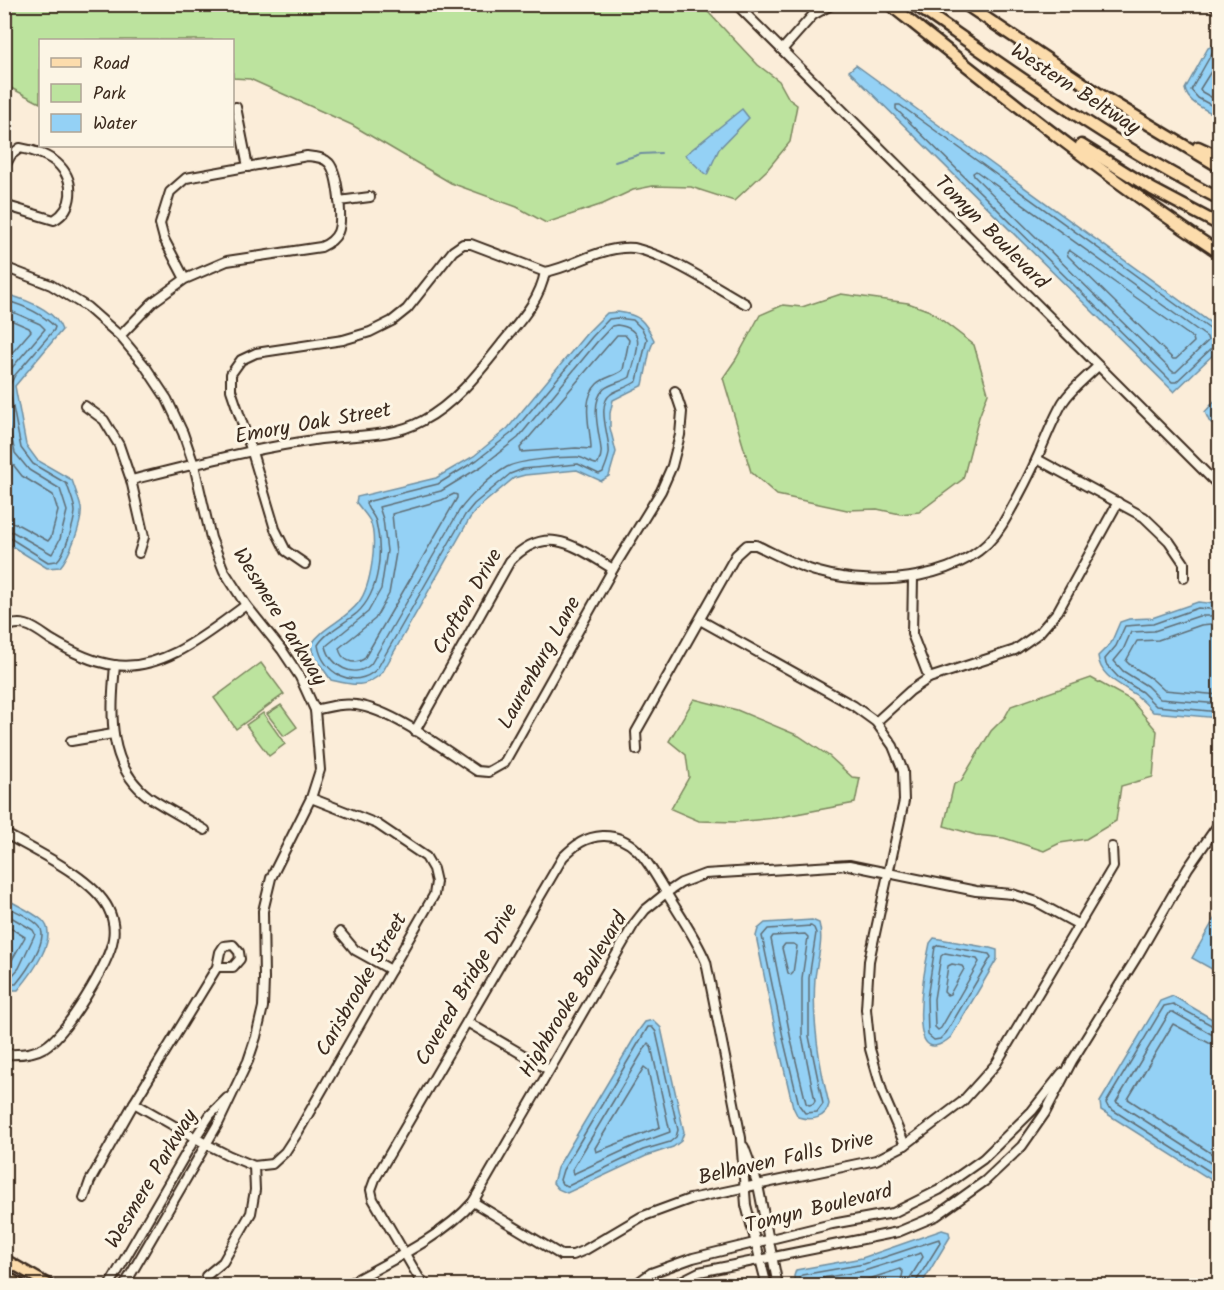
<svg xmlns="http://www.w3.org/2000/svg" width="1224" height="1290" font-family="Kalam,sans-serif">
	<rect width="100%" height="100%" fill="#fbedd9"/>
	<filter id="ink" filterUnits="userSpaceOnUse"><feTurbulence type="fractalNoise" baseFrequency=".0167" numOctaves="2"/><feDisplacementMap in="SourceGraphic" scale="12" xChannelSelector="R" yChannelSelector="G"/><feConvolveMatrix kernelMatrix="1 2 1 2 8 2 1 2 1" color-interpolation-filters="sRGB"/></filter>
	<g filter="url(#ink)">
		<!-- green -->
		<g fill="#bce39e" stroke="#7c865e" stroke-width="1.5">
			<polygon points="4,5 699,5 709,13 758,65 779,81 789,99 797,105 790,142 767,170 734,201 691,187 653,186 633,190 603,204 546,223 517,207 451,183 352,125 250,79 233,78 232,40 40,40 40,103 5,85"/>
			<polygon points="841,294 908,303 930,311 974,345 988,393 979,417 963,479 919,512 900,514 877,509 847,510 777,495 751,472 723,378 736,359 760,315 783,305 802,307"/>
			<polygon points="261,663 284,694 236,729 214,698"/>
			<polygon points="1091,678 1131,700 1157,731 1153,777 1121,786 1116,821 1086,839 1060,843 1044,851 1004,838 976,835 944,826 954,784 961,781 991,731 1005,717 1011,706"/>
			<polygon points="694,699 737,710 799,736 829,756 852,777 860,778 855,803 775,818 736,822 699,821 671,809 689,777 686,755 669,741"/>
			<polygon points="281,705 297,727 284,736 267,714"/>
			<polygon points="263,713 285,744 269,756 246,725"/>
		</g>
		<!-- water -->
		<g fill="#94d1f5" stroke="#708e9f" stroke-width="1.5">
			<path d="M1219,43H1220L1219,117C1207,110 1188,104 1185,89L1208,48Z"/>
			<polygon points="856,65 1219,329 1219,349 1174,392 849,71"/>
			<polygon points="742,109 749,118 719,149 707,175 705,174 685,155"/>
			<path d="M5,294C24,299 55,309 62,330L15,386L26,445L37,460L72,480C75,489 79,499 81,508C83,522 69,557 60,567L47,568L5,542Z"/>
			<path d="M618,312C640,315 644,320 654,340L650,350L643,385L613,400L610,413V428L616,452L609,476L601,481L577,470L525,475L514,478L478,508L470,518L382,673C364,689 353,685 331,680L314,656L311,645C323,626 346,620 359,602C371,586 378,540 370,521C367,515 360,508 356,502L357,497L436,478L474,456L508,428L587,333L607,313Z"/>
			<polygon points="1219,396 1219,429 1209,421 1205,412"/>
			<path d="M1219,600V718L1153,712C1148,706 1142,700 1136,695C1120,684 1100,677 1098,656L1111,643L1120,622L1129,619L1152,618L1198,602L1208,603Z"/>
			<path d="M5,898C16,905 31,911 42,920C61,936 30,976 18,990H5Z"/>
			<polygon points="1219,911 1220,973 1219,973 1192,958"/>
			<path d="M812,920L819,923C824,941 817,960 815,978C812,1022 819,1063 829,1104C826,1119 811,1121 798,1117L793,1107L778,1043L756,936L758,929L765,923Z"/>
			<path d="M934,938L990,948L997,950V959L951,1037C902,1079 926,961 930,943Z"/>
			<polygon points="1173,996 1219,1023 1219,1185 1101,1110 1100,1102 1160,1001"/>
			<polygon points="653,1020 661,1028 684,1132 681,1141 673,1147 646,1156 567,1193 558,1189 553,1183 557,1168 639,1030 645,1022"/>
			<polygon points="942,1230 949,1232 950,1237 921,1285 795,1285 794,1276 796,1270 862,1258"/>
		</g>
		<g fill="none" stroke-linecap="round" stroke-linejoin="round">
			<!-- shore -->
			<g stroke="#5f6d74" stroke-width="1.5">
				<polyline points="1220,49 1212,53 1191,90 1198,98 1220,110"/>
				<polyline points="1220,57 1200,89 1202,92 1220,102"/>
				<polygon points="976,171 1207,337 1208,341 1176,372 1173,372 974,176 973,173"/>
				<polygon points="1069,250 1193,338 1194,342 1176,359 1173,359 1068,256 1067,253"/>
				<path d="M4,300C22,305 42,313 55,327L54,330L15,375L9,387L21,448L33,464L67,484C69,492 75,504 75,512C74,523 65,554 57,561L48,562L10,538H4"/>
				<polyline points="4,308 40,324 45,329 4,377"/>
				<polyline points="4,317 29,328 31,331 4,362"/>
				<path d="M617,318L633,320L642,329L647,339L637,381C629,387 619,389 611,394C595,405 611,440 609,454C608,460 605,467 603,472L599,474L578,464L523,469L510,474L474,504L465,515L377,669C354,691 322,673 318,645C326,632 345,623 357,613C380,592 383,551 376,522C374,514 366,509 366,502L438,484L477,460L513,432L592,337L609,319Z"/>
				<path d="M617,325C649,329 636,354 630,377C623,382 611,383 604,389C589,403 600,434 601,450C602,455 600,459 598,464C591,465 585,457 577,457C562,457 520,460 507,467C491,476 470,496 459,511L371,664C354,680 330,666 326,646L368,612L381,589L387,551L383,519L379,507L441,491L482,466L518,438L597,342L612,326Z"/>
				<polyline points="1220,333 1214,332 900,105 896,105 896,109 1172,382 1176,382 1214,346 1220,345"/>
				<path d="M617,335H625L629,340L623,370C616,376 604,377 597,384C580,401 591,429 591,449L576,448L521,452L520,448Z"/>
				<polyline points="4,405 15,453 29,470 60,489 67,511 60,539 52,554 13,532 4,530"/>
				<polyline points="4,453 22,476 53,495 58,511 51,537 48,541 15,523 4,521"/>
				<path d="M454,494L457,495V498L364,659C353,666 341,660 339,648L375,619L389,594L396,553L392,514L442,500Z"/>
				<polyline points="1220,606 1209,609 1198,608 1153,624 1125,626 1116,646 1105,659 1106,664 1118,677 1142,692 1156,706 1220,712"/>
				<polyline points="1220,614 1210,616 1199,616 1154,631 1131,632 1123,650 1114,661 1123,671 1147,686 1160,699 1220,704"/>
				<polyline points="1220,623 1201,625 1158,640 1137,641 1126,661 1129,664 1152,679 1164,690 1220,695"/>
				<path d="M4,905C15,911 29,916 38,925C52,937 25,973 16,984H4"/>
				<polyline points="4,913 33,930 35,934 19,968 12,976 4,976"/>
				<polyline points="4,924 25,937 8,967 4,967"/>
				<polygon points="811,926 814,928 816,933 809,978 809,1036 823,1104 817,1112 805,1113 799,1105 784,1042 762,936 768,929"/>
				<polygon points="805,934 808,937 802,978 802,1036 815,1101 813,1104 809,1105 806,1103 791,1040 771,939 773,936"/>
				<polygon points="785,944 794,944 797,946 793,973 791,975 788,973 782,948"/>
				<polygon points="939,945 989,954 991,957 946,1033 940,1039 934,1040 928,1035 927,998 935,947"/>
				<polygon points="945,953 977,959 979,962 941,1028 938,1030 935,1027 934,999 941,956"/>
				<polygon points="952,964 962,966 964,969 950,994 947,995 944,992 948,966"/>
				<polygon points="648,1027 652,1027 656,1032 678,1130 676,1137 670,1142 643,1150 568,1186 562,1184 560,1180 563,1170"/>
				<polyline points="1220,1028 1215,1027 1173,1004 1164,1006 1106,1103 1108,1107 1220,1178"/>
				<polyline points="1220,1036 1211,1034 1173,1012 1170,1012 1116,1102 1220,1169"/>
				<polygon points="648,1043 651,1046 670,1132 640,1143 573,1174 572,1170"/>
				<polyline points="1220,1045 1209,1043 1173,1024 1128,1099 1220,1159"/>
				<polygon points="644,1067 648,1070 660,1127 596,1152 595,1148"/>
				<polyline points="801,1286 800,1277 802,1275 864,1264 939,1239 940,1243 917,1280 917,1286"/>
				<polyline points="808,1286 810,1280 864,1271 921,1253 923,1257 910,1278 909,1286"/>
				<polyline points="833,1286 866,1280 900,1269 903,1272 900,1286"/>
			</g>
			<!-- stream -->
			<polyline stroke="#708e9f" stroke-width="2" points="615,162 641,154 661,153"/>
			<!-- minor casing -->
			<g stroke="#3b2a1e" stroke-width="12">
				<g id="minor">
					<polyline points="736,4 1220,487"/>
					<polyline points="1212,4 1220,9"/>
					<polyline points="782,50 813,15 833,4"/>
					<polyline points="236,107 248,167"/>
					<path d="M4,168L11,155L20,148C33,150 51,156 60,166C75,182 74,209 54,220L4,205"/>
					<polyline points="339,201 370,197"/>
					<polyline points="4,267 51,285 87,307 120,336 145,366 167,399 183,433 194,465 211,538 224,571 246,605 282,650 300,677 315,710 320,770 311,798 271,878 263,911 264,979 263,1007 256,1037 248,1061 219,1122 124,1286"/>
					<path d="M120,336L153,302L185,279L227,261L321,247C328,244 335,239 338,232C343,220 338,173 329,163C323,157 315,157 307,156L186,178L170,192L160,224L164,239L185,279"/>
					<polyline points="85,406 104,420 119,445 131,480 144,537 139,553"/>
					<polyline points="1037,459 1144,517 1169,541 1184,563 1184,578"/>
					<path d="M131,480C191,465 252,449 314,440C349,434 389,439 422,421C455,404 480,371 503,342C520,321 540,300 545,272"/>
					<path d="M305,564L286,551L275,529L252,452L231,390V374L241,360L256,353L343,340L370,332L392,321L407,309L453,251L463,244H471L545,272C569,268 590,253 615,249C622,248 632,247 638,249C673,258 714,286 746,304"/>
					<polyline points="913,578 912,634 929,678"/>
					<polyline points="700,620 854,706 876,722 893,746 903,771 904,801 869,961 866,1009 870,1049 883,1094 905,1145"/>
					<path d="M4,629C11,624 18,623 26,625C34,627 43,634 50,639C70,651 91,662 114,665C163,672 209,632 246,605"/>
					<path d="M115,665C111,712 106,765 149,797C167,809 187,819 205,830"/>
					<path d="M315,710C328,707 342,703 356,705C393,710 445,750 477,771L488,772L504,763L613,569L661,491L672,466L680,435L682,412L675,391"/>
					<polyline points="876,722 910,691 929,678 1015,650 1039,633 1058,611 1118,502"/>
					<path d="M415,731L510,561C547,522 576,547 613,569"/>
					<polyline points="71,741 113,734"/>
					<path d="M637,750L636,732L736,555L747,545H756C777,555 798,567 819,572C876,588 969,581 1002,525C1015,503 1028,479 1038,456C1046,438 1053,419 1063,402C1072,388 1087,377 1098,366"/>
					<path d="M4,833C35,851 92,877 108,908C113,918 115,928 113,939C109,964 66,1034 45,1047C33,1054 18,1055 4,1054"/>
					<polyline points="340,932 355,950 391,970"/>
					<polyline points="467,1022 549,1070"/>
					<polyline points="134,1103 206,1144 230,1156 254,1166 272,1164 285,1152 298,1132 434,895 436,882 433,869 426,857 377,824 311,798"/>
					<polyline points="744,1147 758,1185 778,1286"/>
					<polyline points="84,1198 90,1181 134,1103 217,967 233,967 240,959 239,952 233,945 224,946 220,952 217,967"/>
					<polyline points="473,1202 561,1255 573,1255 585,1250 641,1217 690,1199 876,1160 905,1145 962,1102 996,1064 1113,867 1112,847"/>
					<polyline points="206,1276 223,1262 251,1213 255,1190 254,1166"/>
					<polyline points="109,1286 195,1138 210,1115 227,1098"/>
					<path d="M345,1286C386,1263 443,1237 473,1202L634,924L645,910L666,893L681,883L705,874L849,865L976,891L1012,894L1037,902L1079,925"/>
					<path d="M428,1286L419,1278L373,1199L371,1190L375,1179L563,857C575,845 585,837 603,836C637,835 651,869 667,894C681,917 696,938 706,962L741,1138L746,1205L767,1286"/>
					<polyline points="633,1286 651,1273 693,1258 832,1224 893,1213 939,1190 983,1159 1032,1111 1062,1073"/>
					<polyline points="671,1286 699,1272 898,1232 936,1216 985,1181 1022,1146 1045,1113 1072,1061 1138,955 1188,868 1220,822"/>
				</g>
			</g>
			<!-- major casing -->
			<g stroke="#3b2a1e" stroke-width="14">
				<g id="major">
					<polyline points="4,1259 51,1286"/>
					<polyline points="4,1275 22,1286"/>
				</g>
			</g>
			<!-- highway casing -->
			<g stroke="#3b2a1e" stroke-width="15">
				<g id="highway">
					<path d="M889,4C997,90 1105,177 1220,253"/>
					<path d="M914,4C1014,73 1111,144 1220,199"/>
					<polyline points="965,4 1105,98 1220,167"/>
					<polyline points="1081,145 1152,189 1220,225"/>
					<polyline points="1198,147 1220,157"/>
				</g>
			</g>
			<!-- minor -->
			<use href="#minor" stroke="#fcf5e5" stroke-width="8"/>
			<!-- major -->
			<use href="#major" stroke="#fcdcac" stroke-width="9"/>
			<!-- highway -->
			<use href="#highway" stroke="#fcdcac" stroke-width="10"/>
		</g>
	</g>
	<g text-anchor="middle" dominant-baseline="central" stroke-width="6" stroke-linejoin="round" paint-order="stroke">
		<!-- street labels -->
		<g font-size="21" fill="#3b2a1e" stroke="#fcf5e5">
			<text transform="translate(1075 90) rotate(33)">Western Beltway</text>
			<text transform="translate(991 233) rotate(45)">Tomyn Boulevard</text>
			<text transform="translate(313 424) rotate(-10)">Emory Oak Street</text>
			<text transform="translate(468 602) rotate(-60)">Crofton Drive</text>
			<text transform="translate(279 617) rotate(58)">Wesmere Parkway</text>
			<text transform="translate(540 663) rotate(-61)">Laurenburg Lane</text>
			<text transform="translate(362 985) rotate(-60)">Carisbrooke Street</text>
			<text transform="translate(467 985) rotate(-60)">Covered Bridge Drive</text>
			<text transform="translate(574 995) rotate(-59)">Highbrooke Boulevard</text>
			<text transform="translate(786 1159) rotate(-13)">Belhaven Falls Drive</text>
			<text transform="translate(152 1179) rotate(-59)">Wesmere Parkway</text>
			<text transform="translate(819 1209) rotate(-14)">Tomyn Boulevard</text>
		</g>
	</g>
	<!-- margin -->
	<rect width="1224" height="1290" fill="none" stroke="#fcf5e5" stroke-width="24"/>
	<rect x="12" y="12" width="1200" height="1266" fill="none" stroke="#3b2a1e" stroke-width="2" filter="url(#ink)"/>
	<!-- legend -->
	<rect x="39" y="39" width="195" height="108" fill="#fcf5e5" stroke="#afa495" stroke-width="1.5"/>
	<rect x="51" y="58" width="30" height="9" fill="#fcdcac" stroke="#afa495" stroke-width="1.5"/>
	<text x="93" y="69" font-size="18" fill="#3b2a1e">Road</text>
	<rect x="51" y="84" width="30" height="18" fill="#bce39e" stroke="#afa495" stroke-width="1.5"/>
	<text x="93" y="99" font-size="18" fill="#3b2a1e">Park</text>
	<rect x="51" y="114" width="30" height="18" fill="#94d1f5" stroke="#afa495" stroke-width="1.5"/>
	<text x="93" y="129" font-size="18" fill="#3b2a1e">Water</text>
</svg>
